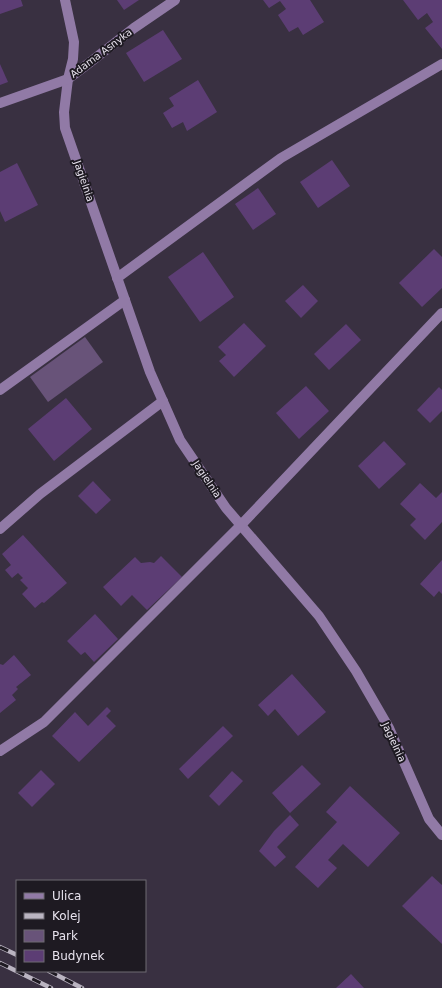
<svg xmlns="http://www.w3.org/2000/svg" width="442" height="988" font-family="'DejaVu Sans',sans-serif">
	<rect width="100%" height="100%" fill="#393041"/>
	<!-- green -->
	<polygon fill="#685379" points="85,337 103,362 48,402 30,377"/>
	<!-- building -->
	<g fill="#5c3d74">
		<polygon points="0,0 21,0 23,6 0,14"/>
		<polygon points="117,0 139,0 124,10"/>
		<polygon points="263,0 310,0 324,22 303,35 298,27 289,32 278,15 286,9 280,1 269,8"/>
		<polygon points="403,0 442,0 442,49 425,28 433,22 427,13 418,20"/>
		<polygon points="163,30 182,59 144,82 126,53"/>
		<polygon points="0,64 8,82 0,85"/>
		<polygon points="198,80 217,112 187,131 183,122 172,128 163,113 174,106 169,98"/>
		<polygon points="332,160 350,186 318,208 300,182"/>
		<polygon points="17,163 38,205 5,222 0,211 0,172"/>
		<polygon points="258,188 276,214 253,230 235,204"/>
		<polygon points="434,249 442,257 442,288 422,307 399,283"/>
		<polygon points="203,252 234,297 200,322 168,277"/>
		<polygon points="303,285 318,301 301,318 285,301"/>
		<polygon points="244,323 266,346 234,377 219,361 226,355 218,347"/>
		<polygon points="346,324 361,340 329,370 314,354"/>
		<polygon points="306,386 329,411 299,439 276,413"/>
		<polygon points="439,387 442,390 442,411 430,423 417,410"/>
		<polygon points="66,398 92,429 54,461 28,429"/>
		<polygon points="384,441 406,464 379,489 358,466"/>
		<polygon points="93,481 111,500 96,514 78,496"/>
		<polygon points="420,483 436,498 442,492 442,522 425,540 410,525 416,519 400,504"/>
		<polygon points="23,535 67,583 44,603 42,602 35,608 22,594 28,588 20,580 23,578 18,573 12,578 5,570 11,565 2,554"/>
		<polygon points="161,556 182,577 147,610 132,595 121,606 103,587 135,557 141,563 150,562 154,563"/>
		<polygon points="442,560 442,594 439,591 434,597 420,584"/>
		<polygon points="95,614 118,639 94,662 85,652 81,655 67,641"/>
		<polygon points="14,655 31,675 16,687 18,689 12,695 16,700 0,713 0,664 3,665"/>
		<polygon points="292,674 326,712 298,736 275,709 268,716 258,705"/>
		<polygon points="107,707 111,711 106,716 116,726 79,762 52,736 75,712 88,726"/>
		<polygon points="223,726 233,736 188,779 179,769"/>
		<polygon points="302,765 321,784 290,813 272,793"/>
		<polygon points="41,770 55,784 32,807 18,793"/>
		<polygon points="232,771 243,781 219,806 209,796"/>
		<polygon points="350,786 400,833 368,867 343,844 328,860 337,868 318,888 295,867 337,822 326,812"/>
		<polygon points="290,815 299,825 277,847 286,857 275,867 259,851 274,831"/>
		<polygon points="432,876 442,885 442,944 402,906"/>
		<polygon points="351,974 364,988 336,988"/>
	</g>
	<g fill="none" stroke-linecap="round" stroke-linejoin="round">
		<!-- minor -->
		<g stroke="#917aa6" stroke-width="10">
			<polyline points="65,0 74,42 73,59 68,79 64,112 65,128 142,349 150,372 180,440 226,508 319,616 356,671 389,728 429,819 442,835"/>
			<polyline points="0,103 68,79 93,60 134,28 175,0"/>
			<polyline points="117,278 281,158 442,64"/>
			<polyline points="0,390 125,300"/>
			<polyline points="0,529 40,494 163,401"/>
			<polyline points="0,751 44,722 241,525 442,313"/>
		</g>
		<!-- rail casing -->
		<g stroke="#bab4c1" stroke-width="4.5">
			<g id="rail">
				<polyline points="0,947 17,955"/>
				<polyline points="0,963 51,988"/>
				<polyline points="49,971 82,988"/>
			</g>
		</g>
		<!-- rail -->
		<use href="#rail" stroke="#1e1a22" stroke-width="3" stroke-dasharray="9" stroke-linecap="butt"/>
	</g>
	<g text-anchor="middle" dominant-baseline="central" stroke-width="4" stroke-linejoin="round" paint-order="stroke">
		<!-- street labels -->
		<g font-size="10" fill="#e7e2ed" stroke="#1e1a22">
			<text transform="translate(101 53) rotate(-37)">Adama Asnyka</text>
			<text transform="translate(84 181) rotate(71)">Jagielnia</text>
			<text transform="translate(207 479) rotate(56)">Jagielnia</text>
			<text transform="translate(394 742) rotate(65)">Jagielnia</text>
		</g>
	</g>
	<!-- legend -->
	<rect x="16" y="880" width="130" height="92" fill="#1e1a22" stroke="#6e6a73"/>
	<rect x="24" y="893" width="20" height="6" fill="#917aa6" stroke="#6e6a73"/>
	<text x="52" y="900" font-size="12" fill="#e7e2ed">Ulica</text>
	<rect x="24" y="913" width="20" height="6" fill="#bab4c1" stroke="#6e6a73"/>
	<text x="52" y="920" font-size="12" fill="#e7e2ed">Kolej</text>
	<rect x="24" y="930" width="20" height="12" fill="#685379" stroke="#6e6a73"/>
	<text x="52" y="940" font-size="12" fill="#e7e2ed">Park</text>
	<rect x="24" y="950" width="20" height="12" fill="#5c3d74" stroke="#6e6a73"/>
	<text x="52" y="960" font-size="12" fill="#e7e2ed">Budynek</text>
</svg>
